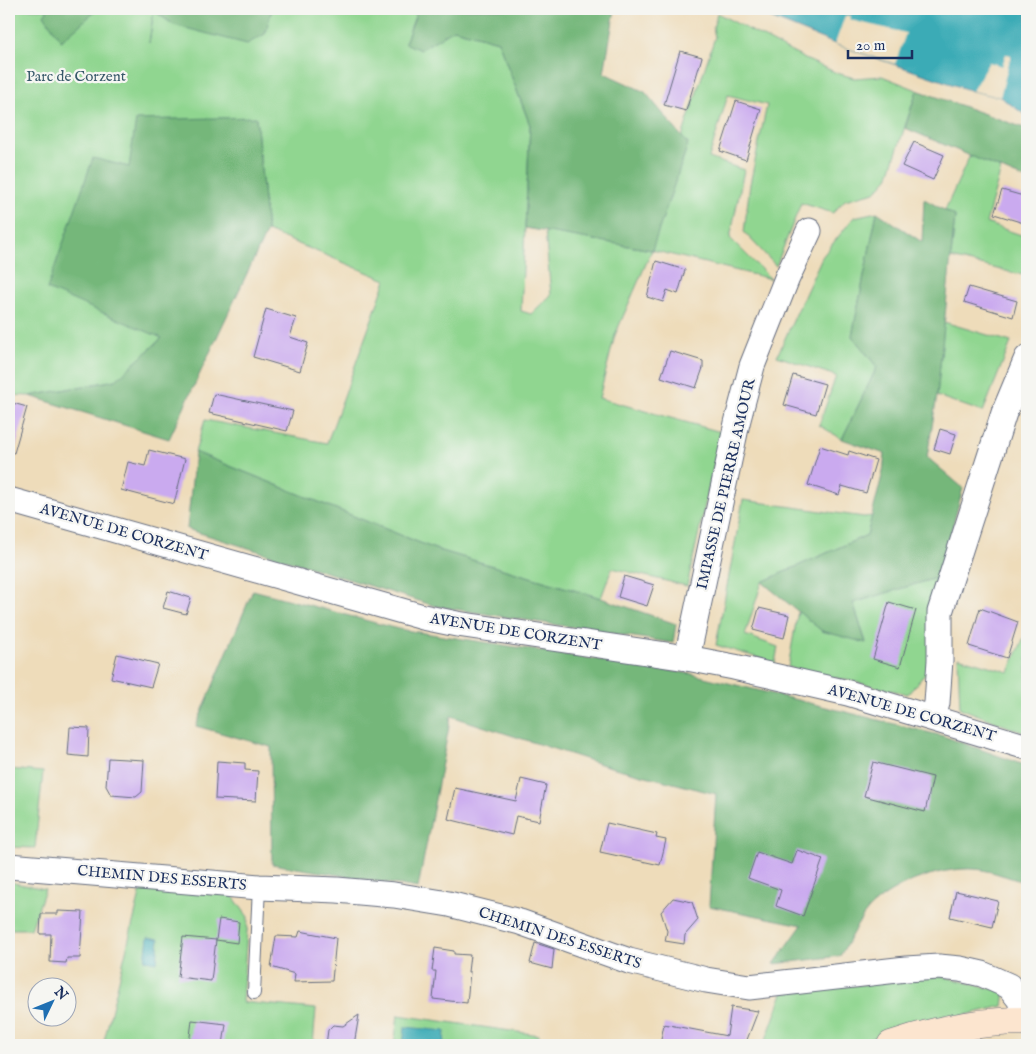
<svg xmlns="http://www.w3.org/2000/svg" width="1036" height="1054" font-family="'IM FELL English',serif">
	<rect width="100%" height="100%" fill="#f6f6f2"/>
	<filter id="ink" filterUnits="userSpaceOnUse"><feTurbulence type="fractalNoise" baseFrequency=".02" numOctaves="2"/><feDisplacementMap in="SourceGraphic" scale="10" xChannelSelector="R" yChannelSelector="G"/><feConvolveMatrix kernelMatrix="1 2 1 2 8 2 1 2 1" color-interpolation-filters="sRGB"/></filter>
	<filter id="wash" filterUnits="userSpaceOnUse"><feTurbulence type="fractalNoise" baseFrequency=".0096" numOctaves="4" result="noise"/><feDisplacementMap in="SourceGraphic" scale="20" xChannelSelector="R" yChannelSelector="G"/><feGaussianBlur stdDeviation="1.12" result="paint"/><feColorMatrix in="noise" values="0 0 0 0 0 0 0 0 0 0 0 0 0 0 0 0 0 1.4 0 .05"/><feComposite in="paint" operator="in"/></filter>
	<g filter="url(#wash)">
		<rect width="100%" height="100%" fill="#eedcba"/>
		<!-- green -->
		<g fill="#90d690" stroke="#568277">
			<polygon points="9,9 154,9 149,43 154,11 174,25 265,34 272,9 322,9 326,11 326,9 418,9 405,43 454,29 498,41 530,125 521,311 531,314 551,295 545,231 651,250 688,144 682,137 715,37 713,28 717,13 805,59 837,73 854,78 882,76 917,90 888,178 875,192 845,200 833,213 801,203 776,266 744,232 750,184 767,105 728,95 709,158 744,170 730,238 771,279 652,250 615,335 599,398 721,432 687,586 612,568 601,598 435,549 195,452 205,420 327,443 386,280 267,231 256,117 162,338 116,380 30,396 9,395"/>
			<polygon points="970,155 1001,169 986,223 1027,237 1027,276 951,258 955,216 945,210"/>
			<polygon points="877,212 852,336 877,367 842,439 819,425 836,376 777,356 822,257 854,217"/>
			<polygon points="944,322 1011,342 983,412 937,396"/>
			<polygon points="743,500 864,517 872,516 867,535 762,582 745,635 778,647 775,663 716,645"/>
			<polygon points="939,577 932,666 908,694 788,667 798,611 822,631 866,642 853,603"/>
			<polygon points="1027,630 1027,734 960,708 958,657 1009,672"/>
			<polygon points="9,769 43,772 35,848 9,847"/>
			<polygon points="9,882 45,889 31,929 9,929"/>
			<polygon points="141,890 232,895 248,917 242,1002 316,1009 313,1045 103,1045"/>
			<polygon points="941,976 1005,992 1003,1006 878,1036 854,1045 764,1045 783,993"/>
			<polygon points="398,1015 539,1035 538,1045 394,1045"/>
		</g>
		<!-- forest -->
		<g fill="#74b77a" stroke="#48736c">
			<polygon points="48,9 98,9 61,41 44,15"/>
			<polygon points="151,9 272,9 265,34 247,44 174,25"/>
			<polygon points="418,9 615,9 604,73 645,92 688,144 652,250 525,228 530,125 498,41 454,29 420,50 405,43"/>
			<polygon points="917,90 1027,129 1027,180 905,128"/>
			<polygon points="256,117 267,231 169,439 30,396 116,380 162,338 47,289 93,158 129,167 136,120"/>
			<polygon points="924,199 955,216 937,396 927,457 963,488 939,577 853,603 866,643 822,631 762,582 867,535 883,472 885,454 842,439 877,367 852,336 877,212 922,242"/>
			<polygon points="195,452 435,549 601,598 676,624 673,643 435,606 187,529"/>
			<path d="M253,590L398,629L692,674L943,736L1027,766V883C1013,879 998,873 983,870C947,864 893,883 868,910C857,923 849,941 840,956L774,964L802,925L709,906L716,794L607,766L451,716L418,888L272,864L271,747L196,726Z"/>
		</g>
		<!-- water -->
		<g fill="#3aabb6" stroke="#2a6d8a">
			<polygon points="748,9 1027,9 1027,116 1000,97 972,91 835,44"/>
			<polygon points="148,937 159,939 157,962 145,960"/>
			<polygon points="405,1027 445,1031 444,1045 403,1045"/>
		</g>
		<!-- pier -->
		<g fill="#eedcba">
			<polygon points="845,16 851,16 850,20 906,33 895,64 835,44"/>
			<polygon points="1006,54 1011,55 1000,97 972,91 989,62 1002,66"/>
		</g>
		<g id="blocks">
			<!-- building -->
			<g fill="#caaaef">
				<polygon points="680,51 702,57 686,111 664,105"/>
				<polygon points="736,101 761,109 746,160 720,151"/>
				<polygon points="914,142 944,155 933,180 902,166"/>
				<polygon points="1002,190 1027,197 1027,224 994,214"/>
				<polygon points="656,261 685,270 678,294 667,290 663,302 647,297"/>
				<polygon points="969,287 1017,301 1013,317 964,302"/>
				<polygon points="266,309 296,318 290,337 308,343 300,371 253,357"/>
				<polygon points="670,351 703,361 703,368 696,388 661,377"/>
				<polygon points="793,375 825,384 816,414 784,405"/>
				<polygon points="214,394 293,411 287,431 209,413"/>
				<polygon points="9,402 27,407 14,453 9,452"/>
				<polygon points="940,429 956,434 950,454 934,449"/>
				<polygon points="820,446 848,455 849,451 876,460 866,493 842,486 839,495 808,485"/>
				<polygon points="149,450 185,459 174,504 121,490 128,462 145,466"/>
				<polygon points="624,576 654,585 647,606 618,597"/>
				<polygon points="168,591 191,598 186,614 163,608"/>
				<polygon points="889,602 916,610 900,667 873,659"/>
				<polygon points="759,608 789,615 784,638 753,630"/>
				<polygon points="980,608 1018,622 1007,658 969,646"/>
				<polygon points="117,654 158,664 151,687 111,678"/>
				<polygon points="70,727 89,728 88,757 68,755"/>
				<polygon points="108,758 144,760 142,792 136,797 111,795 106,786"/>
				<polygon points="217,761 245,763 245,770 258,771 256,801 215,799"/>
				<polygon points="873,762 933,777 925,812 864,796"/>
				<polygon points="521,779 546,785 539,821 516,816 512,835 448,819 455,788 516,801"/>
				<polygon points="607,823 657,834 656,838 666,840 660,865 600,852"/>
				<polygon points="797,850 823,859 803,916 776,906 781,890 748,878 757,852 792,864"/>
				<polygon points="956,891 998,901 992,927 950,917"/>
				<polygon points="673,898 692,902 698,920 685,935 684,944 665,941 667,931 661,912"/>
				<polygon points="58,911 83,912 80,958 67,958 66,963 50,962 51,934 40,934 41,914 58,914"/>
				<polygon points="219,919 239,922 237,943 216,940"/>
				<polygon points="300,931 336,938 332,981 294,982 295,974 271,967 276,936 298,937"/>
				<polygon points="183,937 216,940 211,981 178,977"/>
				<polygon points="535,943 554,949 552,969 530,963"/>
				<polygon points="435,948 454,951 454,954 470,955 468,972 470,972 467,1003 433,999 436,971 432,971"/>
				<polygon points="731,1007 758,1011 745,1045 660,1045 664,1024 727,1036"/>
				<polygon points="359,1015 354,1045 326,1045 328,1030 333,1025 343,1026"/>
				<polygon points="192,1020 226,1024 223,1045 189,1045"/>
			</g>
		</g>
	</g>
	<g filter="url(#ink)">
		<use href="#blocks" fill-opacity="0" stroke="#656c7e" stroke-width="1"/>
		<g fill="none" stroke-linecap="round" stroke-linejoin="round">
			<!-- lane casing -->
			<g stroke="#656c7e" stroke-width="14">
				<polyline id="lane" points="254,993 259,887"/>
			</g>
			<!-- street casing -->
			<g stroke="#656c7e" stroke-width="27">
				<g id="street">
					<polyline points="9,500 423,617 457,624 687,658 734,667 848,693 1027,747"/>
					<polyline points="687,658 737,423 752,366 787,278 809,231"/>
					<polyline points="933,718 937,703 940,660 940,612 1004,413 1027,358"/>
					<polyline points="9,866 259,887 337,890 394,895 449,904 520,922 629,961 706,980 749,987 906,969 939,967 960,969 982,974 1009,986 1020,1000 1025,1021"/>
				</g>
			</g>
			<!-- secondary casing -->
			<g stroke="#656c7e" stroke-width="29">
				<path id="secondary" d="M891,1045C934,1030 982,1021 1027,1021"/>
			</g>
			<!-- lane -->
			<use href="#lane" stroke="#fff" stroke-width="12"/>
			<!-- street -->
			<use href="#street" stroke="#fff" stroke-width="25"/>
			<!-- secondary -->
			<use href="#secondary" stroke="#fce5cf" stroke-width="28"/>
		</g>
	</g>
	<g text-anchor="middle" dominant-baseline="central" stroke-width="4.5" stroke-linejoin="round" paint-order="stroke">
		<!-- park labels -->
		<g font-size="15" fill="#38596a" stroke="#f6f6f2">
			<text x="76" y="76">Parc de Corzent</text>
		</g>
		<!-- street labels -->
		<g font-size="15" fill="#1b2f5e" stroke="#f6f6f2">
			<text transform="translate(726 484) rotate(-77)">IMPASSE DE PIERRE AMOUR</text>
			<text transform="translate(124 532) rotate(16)">AVENUE DE CORZENT</text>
			<text transform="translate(516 632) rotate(9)">AVENUE DE CORZENT</text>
			<text transform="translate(912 713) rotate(16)">AVENUE DE CORZENT</text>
			<text transform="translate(162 878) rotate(5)">CHEMIN DES ESSERTS</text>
			<text transform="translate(560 938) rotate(18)">CHEMIN DES ESSERTS</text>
		</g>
	</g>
	<!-- margin -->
	<rect width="1036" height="1054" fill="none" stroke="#f6f6f2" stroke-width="30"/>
	<!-- north arrow -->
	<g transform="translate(52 1002) rotate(47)"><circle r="24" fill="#f6f6f2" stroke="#9ea6b7"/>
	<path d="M0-4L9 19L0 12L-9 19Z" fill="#1f6fb2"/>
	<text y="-8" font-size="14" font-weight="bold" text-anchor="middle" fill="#1b2f5e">N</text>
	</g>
	<!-- scale -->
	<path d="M848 50v8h64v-8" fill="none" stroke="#1b2f5e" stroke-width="2.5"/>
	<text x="856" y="50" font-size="15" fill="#1b2f5e" stroke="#f6f6f2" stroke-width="4" paint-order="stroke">20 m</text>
</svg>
